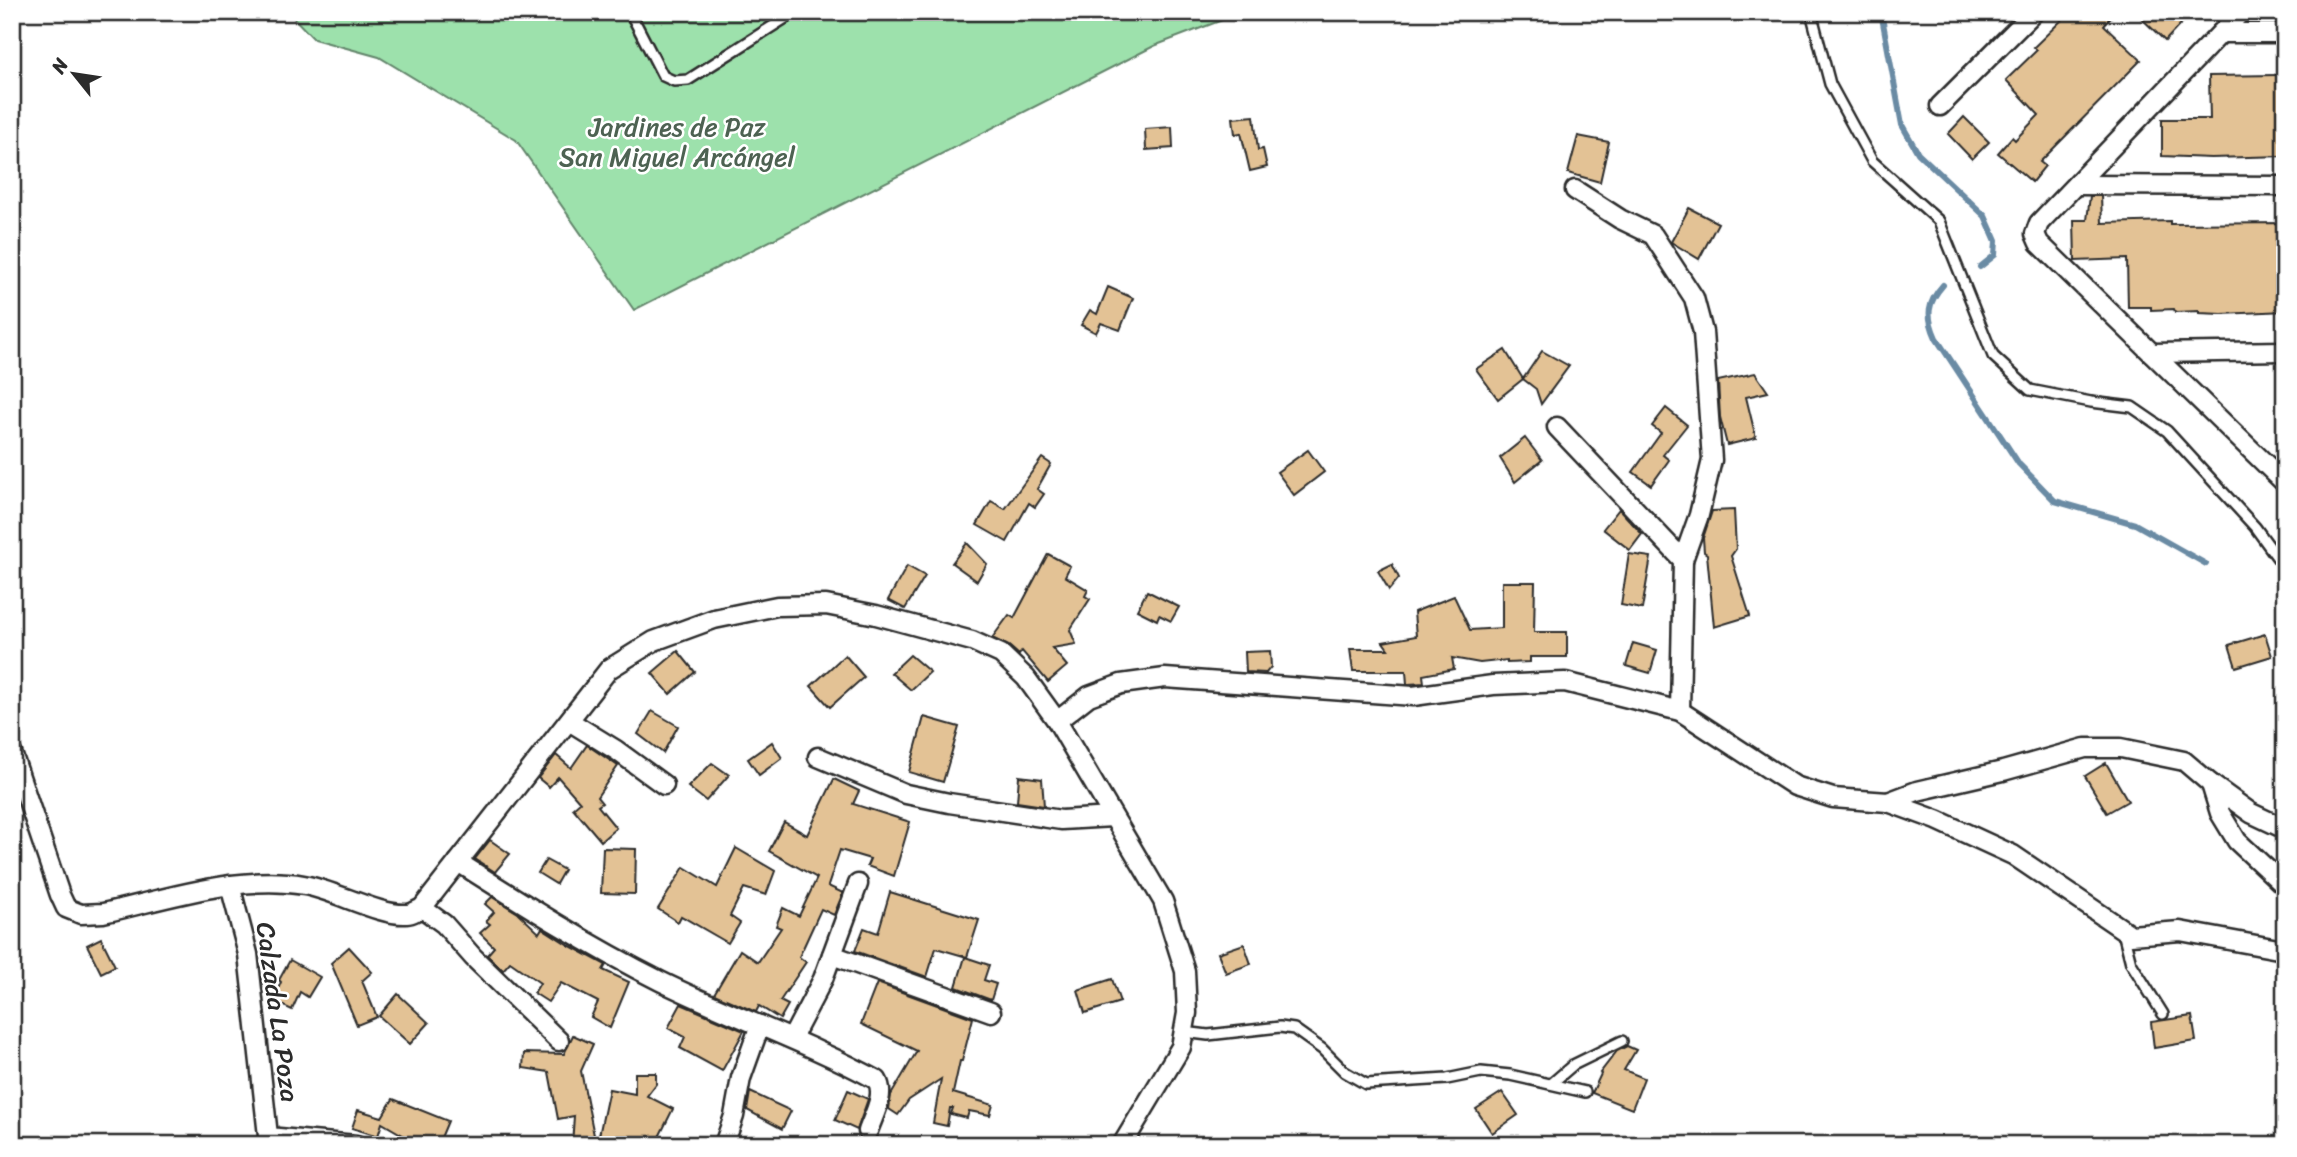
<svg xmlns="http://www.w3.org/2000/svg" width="2297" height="1157" font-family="Sriracha,sans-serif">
	<rect width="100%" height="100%" fill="#fff"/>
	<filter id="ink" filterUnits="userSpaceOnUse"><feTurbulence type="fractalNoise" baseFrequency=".0143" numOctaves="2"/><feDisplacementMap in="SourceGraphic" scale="14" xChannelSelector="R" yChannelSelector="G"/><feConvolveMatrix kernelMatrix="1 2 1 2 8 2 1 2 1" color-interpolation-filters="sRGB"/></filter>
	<g filter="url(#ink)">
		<!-- green -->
		<polygon fill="#9de1ac" stroke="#64866c" stroke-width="2" points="288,12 1243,12 1154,46 634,310 516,140 379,57 314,39"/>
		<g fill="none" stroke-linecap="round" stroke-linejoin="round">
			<!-- stream -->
			<g stroke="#6b8ba4" stroke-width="6">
				<polyline points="1881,12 1902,125 1918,153 1985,216 1996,241 1995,255 1980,267"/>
				<path d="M1943,285C1927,303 1926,316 1936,338L2019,464L2055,501L2135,524L2206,564"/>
			</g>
		</g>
		<!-- building -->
		<g fill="#e3c295" stroke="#2b2b2b" stroke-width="2">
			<polygon points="2070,12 2115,12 2104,25 2141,60 2040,162 2045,166 2032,182 1998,153 2012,137 2015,140 2039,115 2006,80 2037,50 2034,47"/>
			<polygon points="2135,12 2192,12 2165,41"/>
			<polygon points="2278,75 2285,75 2285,156 2211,158 2162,156 2162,119 2210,119 2209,76"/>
			<polygon points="1254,116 1258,150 1263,149 1267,167 1250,171 1241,133 1235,134 1233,118"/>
			<polygon points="1964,117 1989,142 1972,159 1948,134"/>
			<polygon points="1172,127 1173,148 1146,150 1145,129"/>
			<polygon points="1578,136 1609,142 1600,182 1568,173"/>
			<polygon points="2090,196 2101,196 2102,223 2170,221 2170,224 2285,223 2285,311 2222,314 2199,313 2199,311 2175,312 2174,309 2151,310 2151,307 2128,307 2127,259 2075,261 2074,220 2087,220"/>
			<polygon points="1689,208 1718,223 1699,259 1671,242"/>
			<polygon points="1108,287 1133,298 1120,330 1101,323 1096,333 1081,325 1090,310 1097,314"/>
			<polygon points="1505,350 1523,379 1542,351 1569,366 1541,404 1536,389 1523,379 1498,399 1476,369"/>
			<polygon points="1755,373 1768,392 1746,397 1756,438 1727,445 1720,417 1718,381"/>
			<polygon points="1666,408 1687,425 1663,455 1669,460 1651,485 1633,472 1661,433 1652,426"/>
			<polygon points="1525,438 1542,460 1515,482 1500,458"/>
			<polygon points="1308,450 1324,472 1294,495 1277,472"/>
			<polygon points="1042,458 1051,464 1037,489 1044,494 1035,507 1029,503 1007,542 977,525 991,501 1005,509"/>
			<polygon points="1619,509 1642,534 1630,550 1603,529"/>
			<polygon points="1734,510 1736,549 1731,556 1750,616 1714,627 1707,554 1704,552 1703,538 1712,511"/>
			<polygon points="967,543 987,564 977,581 952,563"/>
			<polygon points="1048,554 1070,566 1065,576 1088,590 1085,596 1090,599 1070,630 1076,644 1052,648 1067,666 1048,682 1022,651 1019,655 1009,646 992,638 1009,615 1014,618"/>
			<polygon points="1629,554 1651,557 1642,609 1621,605"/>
			<polygon points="1392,564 1399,578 1389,590 1378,571"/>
			<polygon points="907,566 925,576 905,609 888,600"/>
			<polygon points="1502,582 1535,582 1534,632 1567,632 1567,657 1530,657 1530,662 1507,663 1507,660 1480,663 1452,658 1454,669 1423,675 1424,683 1409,684 1407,684 1406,671 1353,671 1350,649 1388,649 1383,642 1416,636 1414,612 1454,596 1470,630 1502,628"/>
			<polygon points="1147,591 1179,607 1171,621 1159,615 1157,620 1137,610"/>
			<polygon points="2265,634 2272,656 2236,667 2229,645"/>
			<polygon points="1633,643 1657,650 1650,673 1626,666"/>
			<polygon points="678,651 695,672 670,694 652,673"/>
			<polygon points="1270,651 1271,667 1266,673 1246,672 1245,652"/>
			<polygon points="845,655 864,677 830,707 811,686"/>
			<polygon points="910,655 930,672 911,690 891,673"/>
			<polygon points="652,711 678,726 663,753 638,734"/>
			<polygon points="924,717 959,727 943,782 909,772"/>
			<polygon points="772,742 782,758 759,775 748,759"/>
			<polygon points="587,745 618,766 597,797 602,803 598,806 616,828 601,841 573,808 580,802 558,777 549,787 538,778 556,755 571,768"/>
			<polygon points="712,763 729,775 706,801 688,787"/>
			<polygon points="2106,763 2128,801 2107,813 2085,776"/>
			<polygon points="1019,776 1042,779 1044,806 1017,802"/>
			<polygon points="834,779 859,791 853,804 910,822 894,876 867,866 870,859 840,850 828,886 843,893 834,915 821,909 799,957 806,962 780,1001 788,1005 780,1019 759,1006 756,1012 714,994 740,950 758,962 781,928 776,926 783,908 799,916 817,878 769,851 784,822 807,835"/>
			<polygon points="490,840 510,854 495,872 475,859"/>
			<polygon points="603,848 636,849 635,894 601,893"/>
			<polygon points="736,848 775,871 766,895 744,888 730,916 740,923 728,943 681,916 678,922 658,909 684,867 717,887"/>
			<polygon points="546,860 564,870 556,884 538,873"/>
			<polygon points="890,892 979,920 967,957 936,948 927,977 855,951 864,928 878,933"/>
			<polygon points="492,897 518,913 539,933 542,928 570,946 606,965 603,970 629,982 610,1028 591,1017 598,1002 561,983 548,1002 534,993 540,983 510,962 503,970 487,955 494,947 480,933 490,924 486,921 494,912 485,904"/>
			<polygon points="101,938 115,966 101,973 87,945"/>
			<polygon points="1244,944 1251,964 1226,973 1218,953"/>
			<polygon points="349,947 372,972 362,981 377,1017 357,1025 331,963"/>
			<polygon points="965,957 989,965 984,980 996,984 991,1000 956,987"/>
			<polygon points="290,960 320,977 308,997 300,992 292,1010 273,1001 281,982 279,980"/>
			<polygon points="1112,979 1120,1002 1085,1013 1078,990"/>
			<polygon points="877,983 973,1018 962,1061 960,1061 953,1093 993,1105 990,1115 969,1111 967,1118 951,1114 953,1108 950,1108 947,1126 933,1123 941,1079 909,1100 898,1115 889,1109 891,1095 917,1051 861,1024"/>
			<polygon points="398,994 429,1023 410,1044 379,1016"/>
			<polygon points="681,1004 744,1031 722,1071 680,1048 685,1037 668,1028"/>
			<polygon points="2192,1016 2196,1041 2154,1048 2151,1022"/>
			<polygon points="573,1035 593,1044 581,1071 596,1145 572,1145 574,1116 558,1119 549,1072 523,1068 524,1053 564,1054"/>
			<polygon points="1627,1046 1636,1050 1624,1070 1644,1078 1632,1109 1592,1093 1601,1074 1600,1073 1617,1051"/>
			<polygon points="635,1073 656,1073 656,1084 647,1096 673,1109 655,1145 597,1145 609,1089 635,1094"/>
			<polygon points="848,1090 868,1099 857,1130 835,1120"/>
			<polygon points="750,1092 791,1111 782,1129 747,1110"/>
			<polygon points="1502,1092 1518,1115 1492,1133 1476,1109"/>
			<polygon points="393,1099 448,1121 438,1145 420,1145 382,1123 378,1136 352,1128 358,1110 382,1117"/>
		</g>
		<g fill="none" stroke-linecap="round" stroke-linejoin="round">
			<!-- lane casing -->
			<g stroke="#2b2b2b" stroke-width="14">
				<g id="lane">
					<polyline points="630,12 663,76 674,81 688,80 795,12"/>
					<polyline points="1103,12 1106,16"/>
					<polyline points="1811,12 1830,84 1872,161 1939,221 1993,356 2030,390 2091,402 2132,407 2167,431 2255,527 2285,568"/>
					<polyline points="2123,932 2131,963 2163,1014"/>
					<polyline points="1184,1032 1208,1035 1280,1027 1294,1029 1322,1049 1345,1072 1366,1084 1447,1079 1481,1072 1510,1075 1585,1092"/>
					<polyline points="1551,1084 1573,1065 1622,1041"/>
				</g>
			</g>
			<!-- street casing -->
			<g stroke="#2b2b2b" stroke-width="23">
				<g id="street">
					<polyline points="2241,12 2039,223 2035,234 2039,243 2285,483"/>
					<polyline points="2221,33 2285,33"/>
					<polyline points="1940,106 2034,12"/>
					<polyline points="2076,185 2285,186"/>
					<polyline points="1575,190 1620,219 1653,235 1694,298 1703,332 1712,460 1699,515 1683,560"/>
					<polyline points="2152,353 2285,351"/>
					<polyline points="1557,427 1683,560 1680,711"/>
					<polyline points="569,721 616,750 664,785"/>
					<polyline points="1057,721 1089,696 1121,684 1165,678 1413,696 1493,685 1565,682 1680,711 1795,786 1833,798 1888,802 1937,820 2013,855 2131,935 2180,931 2278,949 2285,948"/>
					<path d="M12,753L60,895L66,908L81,914L103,913C166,899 239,874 304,885C334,890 380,916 407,914C412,914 417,910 422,908L609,669L654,641L714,619L777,606L826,605L876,615L972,641L1001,654L1026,678L1057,721L1163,901L1185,971L1187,1013L1181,1047L1122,1145"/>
					<polyline points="818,757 906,794 949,803 1061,820 1113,817"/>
					<polyline points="2211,784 2220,813 2237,841 2285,886"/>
					<polyline points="1888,802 1917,791 2003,771 2085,748 2121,748 2184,761 2211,784 2251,813 2285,829"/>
					<path d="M458,862C524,904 590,946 660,981C731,1016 807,1042 877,1080C886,1095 873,1116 868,1131"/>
					<polyline points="230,885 248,954 269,1145"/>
					<polyline points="422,908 444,924 473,957 559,1041"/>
					<polyline points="832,955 991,1012"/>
					<polyline points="792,1038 823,979 858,884"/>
					<polyline points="268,1137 356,1145"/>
					<polyline points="724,1145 734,1116 741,1078 760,1025"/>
				</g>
			</g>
			<!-- lane -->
			<use href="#lane" stroke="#fff" stroke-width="9"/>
			<!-- street -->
			<use href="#street" stroke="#fff" stroke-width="18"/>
		</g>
	</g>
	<g text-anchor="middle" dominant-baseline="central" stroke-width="5" stroke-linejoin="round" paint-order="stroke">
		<!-- park labels -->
		<g font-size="26" fill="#4d6252" stroke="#fff">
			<text x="677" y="127">Jardines de Paz<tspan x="677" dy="30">San Miguel Arcángel</tspan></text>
		</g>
		<!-- street labels -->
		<g font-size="26" fill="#2b2b2b" stroke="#fff">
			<text transform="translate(278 1012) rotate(82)">Calzada La Poza</text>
		</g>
	</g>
	<!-- margin -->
	<rect width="2297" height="1157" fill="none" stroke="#fff" stroke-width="42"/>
	<rect x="21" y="21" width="2255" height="1115" fill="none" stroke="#2b2b2b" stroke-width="2.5" filter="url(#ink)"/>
	<!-- north arrow -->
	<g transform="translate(74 74) rotate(300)" stroke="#ffffff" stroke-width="5" paint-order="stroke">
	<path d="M0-5L12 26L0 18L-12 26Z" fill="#2b2b2b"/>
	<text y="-10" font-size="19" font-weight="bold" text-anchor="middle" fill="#2b2b2b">N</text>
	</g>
</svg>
